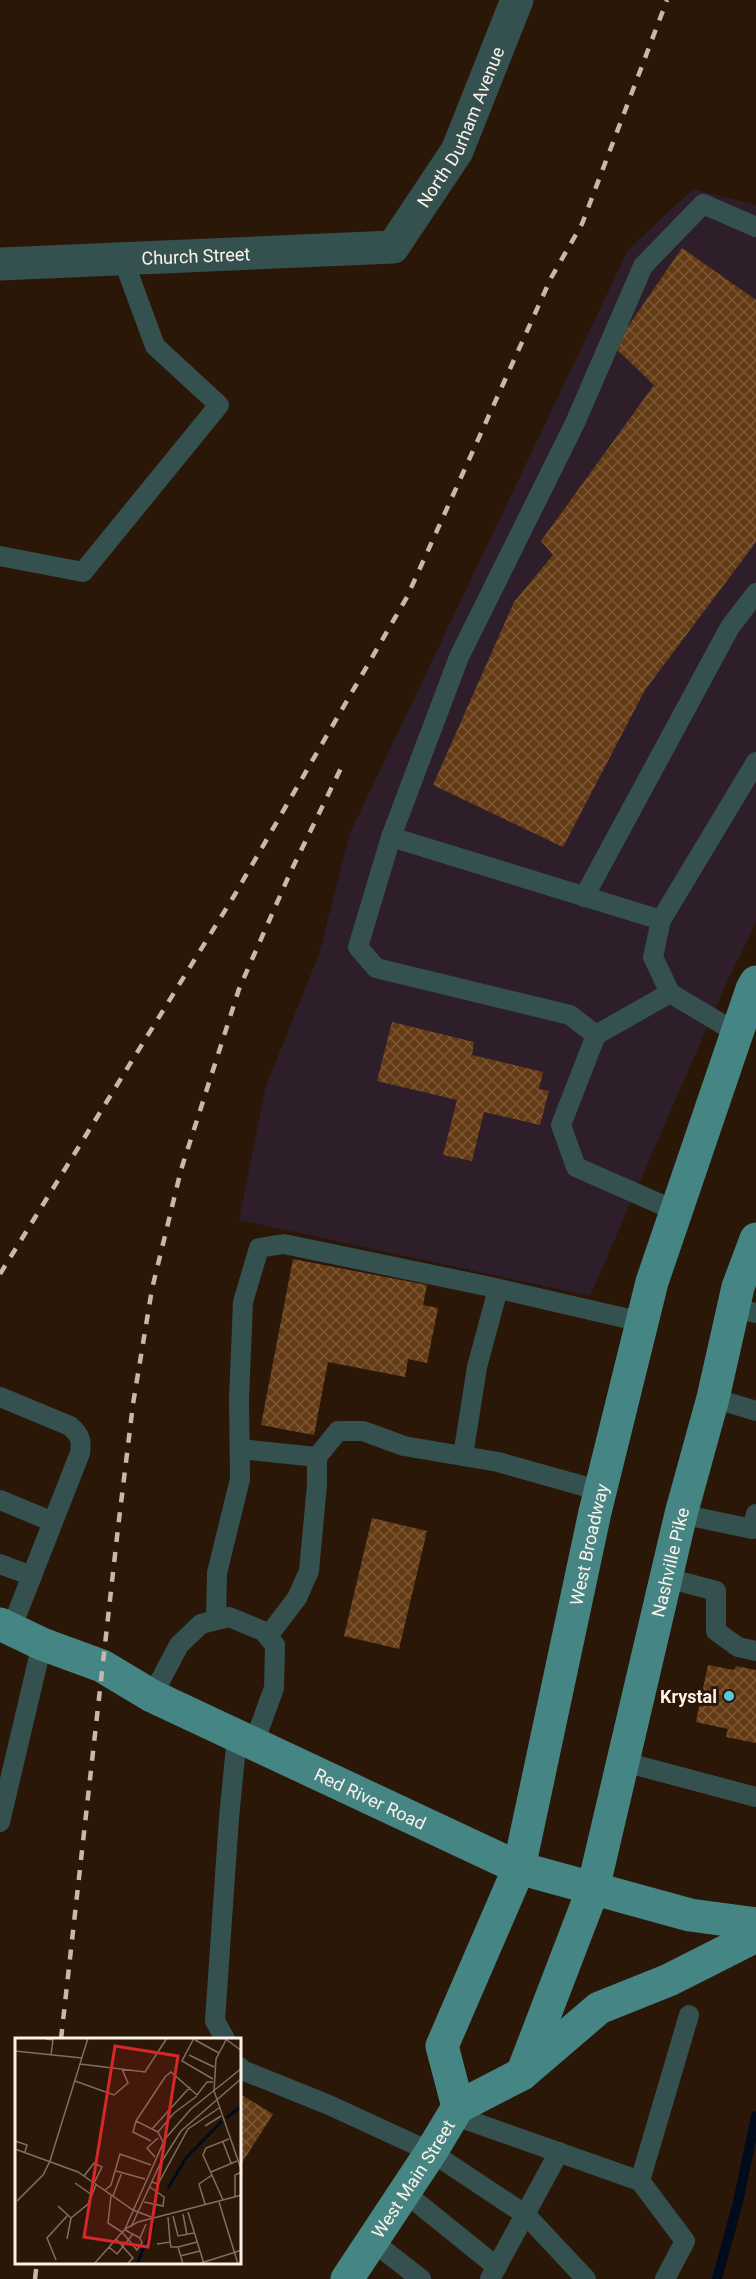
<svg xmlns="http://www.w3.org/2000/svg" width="756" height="2279" font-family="Roboto,sans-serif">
	<defs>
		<pattern id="building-cross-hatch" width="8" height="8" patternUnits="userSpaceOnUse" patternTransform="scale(1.5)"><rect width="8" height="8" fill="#653b15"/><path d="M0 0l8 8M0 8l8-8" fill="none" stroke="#7c5837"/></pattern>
	</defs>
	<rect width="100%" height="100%" fill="#2b1707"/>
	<!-- commercial -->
	<polygon fill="#2d1e29" points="693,189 756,205 756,923 725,986 590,1296 239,1220 266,1086 319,954 350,833 628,250"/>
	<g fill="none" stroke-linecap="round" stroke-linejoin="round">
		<!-- stream -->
		<polyline stroke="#000c1d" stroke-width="10" points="717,2279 738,2202 756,2116"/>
	</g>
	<!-- building -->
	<g fill="url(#building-cross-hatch)">
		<polygon points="682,248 756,300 756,542 645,690 563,847 433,785 514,602 553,555 541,541 654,385 614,347"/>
		<polygon points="392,1022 474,1042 472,1055 543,1072 539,1089 549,1091 540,1125 484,1112 472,1161 443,1155 457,1100 377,1081"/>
		<polygon points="293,1259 427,1285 423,1305 438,1308 427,1363 408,1359 405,1377 328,1362 314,1435 261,1425"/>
		<polygon points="372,1518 427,1531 399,1649 344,1636"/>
		<polygon points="708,1665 734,1670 736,1666 756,1670 756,1743 726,1737 728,1729 696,1722"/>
		<polygon points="240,2094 273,2114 240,2166"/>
	</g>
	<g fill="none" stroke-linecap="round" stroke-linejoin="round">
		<!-- lane -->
		<g stroke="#345150" stroke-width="20">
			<polyline points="0,556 83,572 219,405 155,346 123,259"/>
			<polyline points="391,837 358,947 376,968 570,1015 596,1035"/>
			<polyline points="584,897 730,627 756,593"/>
			<polyline points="661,920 391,837 459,657 575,423 643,266 703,204 756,227"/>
			<polyline points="670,993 596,1035 561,1125 576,1167 676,1211"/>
			<polyline points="737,1033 670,993 653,957 661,920 756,762"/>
			<polyline points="734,1308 756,1313"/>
			<path d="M0,1397L70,1426C80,1435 82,1440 80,1453L11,1629"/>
			<polyline points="713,1398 756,1411"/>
			<polyline points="240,1449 317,1457"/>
			<polyline points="463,1456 477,1367 498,1289"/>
			<polyline points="0,1500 53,1522"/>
			<polyline points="681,1514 752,1529 756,1514"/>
			<polyline points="0,1564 32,1576"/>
			<polyline points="667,1578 716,1591 716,1631 738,1647 756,1651"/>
			<polyline points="216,1620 217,1573 240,1479 239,1399 243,1302 259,1248 284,1244 491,1287 642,1322"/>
			<polyline points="268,1636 297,1598 309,1571 317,1485 317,1457 338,1431 363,1431 404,1446 498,1462 601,1491"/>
			<polyline points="152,1696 179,1645 201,1624 229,1617 263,1631 275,1645 274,1688 254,1743"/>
			<polyline points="624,1762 756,1797"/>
			<polyline points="0,1822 42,1644"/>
			<polyline points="225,2039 215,2021 229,1818 237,1736"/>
			<polyline points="240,2067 242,2070 329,2105 431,2152 526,2215 586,2279"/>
			<polyline points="453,2115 640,2181 689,2015"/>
			<polyline points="640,2181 685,2241 665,2279"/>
			<polyline points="404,2192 497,2267"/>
			<polyline points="372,2241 421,2279"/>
			<polyline points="490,2279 559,2152"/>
		</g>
		<!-- street -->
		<path stroke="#345150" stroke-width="33" id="s1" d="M0,264L393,247L457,151L517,0"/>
		<!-- primary -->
		<g stroke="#458584" stroke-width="33">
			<path id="s2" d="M0,1624L42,1644L102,1666L152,1696L519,1868L690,1915L756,1924"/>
			<path id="s3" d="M522,2074L593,1889L681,1514L713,1398L738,1287L756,1239"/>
			<path id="s4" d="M458,2107L442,2046L519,1868L595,1512L652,1282L752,989L756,982"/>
			<path id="s5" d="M347,2279L431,2152L458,2107L522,2074L599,2008L669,1980L756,1936"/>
		</g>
		<!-- rail -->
		<g stroke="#c6b8ae" stroke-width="4.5" stroke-dasharray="10 10" stroke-linecap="butt">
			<polyline points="0,1274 234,896 407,597 551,278 582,224 667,0"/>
			<polyline points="61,2039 118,1528 133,1404 152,1289 181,1170 239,989 291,871 343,764"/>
			<polyline points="35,2279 37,2262"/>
		</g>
	</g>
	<!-- markers -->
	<circle fill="#55cadf" stroke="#2b1707" stroke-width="2" cx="729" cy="1696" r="6"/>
	<g text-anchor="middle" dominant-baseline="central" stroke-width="6" stroke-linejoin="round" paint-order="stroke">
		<!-- street labels -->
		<g font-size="18" fill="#fdf2e9" stroke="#2b1707">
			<text stroke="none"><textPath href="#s1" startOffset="532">North Durham Avenue</textPath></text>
			<text stroke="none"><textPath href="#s1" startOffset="196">Church Street</textPath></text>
			<text stroke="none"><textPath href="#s4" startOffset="588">West Broadway</textPath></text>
			<text stroke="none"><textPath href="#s3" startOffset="534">Nashville Pike</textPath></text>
			<text stroke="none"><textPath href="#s2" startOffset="410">Red River Road</textPath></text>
			<text stroke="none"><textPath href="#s5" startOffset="120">West Main Street</textPath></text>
		</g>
		<!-- poi labels -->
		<g font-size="18" font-weight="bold" fill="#fdf2e9" stroke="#2b1707" text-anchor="end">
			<text x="717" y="1696">Krystal</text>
		</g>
	</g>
	<!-- overview -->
	<g transform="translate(15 2038)">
		<rect width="226" height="226" fill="#2b1707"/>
		<path fill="none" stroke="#000c1d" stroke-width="3" d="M211,80L227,68M153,150L171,120L207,83M122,226L139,185"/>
		<path fill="none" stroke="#7f6f61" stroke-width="1.5" d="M179,0L167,23L198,41M212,0L201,21L199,53L227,134M31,1L38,2L36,17M180,2L204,15M212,2L227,13M0,13L67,20M174,17L199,29M65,26L130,34L152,0M60,43L99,57L113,45L107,31M121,83L118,94L136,103M190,88L206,78M137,91L175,49M143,94L121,83L150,39L156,34L182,57L192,44H198M0,103L12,107L10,114M148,104L143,94L159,75L182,58M208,104L216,125M0,111L63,134L118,172L139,180M140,119L132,110L143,100M101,133L130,141M196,134L222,123M69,138L79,125L87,129L79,145M137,144L143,146L173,91L204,70M60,145L77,157M90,152L96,147L105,116L136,127M96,158L93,185L107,194L122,212L127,205L125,200M98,158L107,134M220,159V137L227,134M208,162L188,117L191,110L214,101M2,163L28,137L35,123L73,0M129,164L148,168L149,159L135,149M204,164L223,226M190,166L184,146L197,137M43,168L56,180L73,166L81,147M173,174L189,226M168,176L172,197M158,178L163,198L179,195M153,179L155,204M116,189L145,126L166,93L227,40M110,191L150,101L176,71L227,30M110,192L125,200L131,186M52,201L56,180M101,201L118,220L112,226M142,206L155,204L156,209H163M94,209L102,216L118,196M165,218L185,213M41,222L32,200L53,177M79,226L110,191L123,184L227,157M168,226L163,209L182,204M183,226L227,212"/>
		<path fill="#d62828" fill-opacity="0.15" stroke="#d62828" stroke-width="3" d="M100,8L163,18L133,209L69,199Z"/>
		<rect width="226" height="226" fill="none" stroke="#fdf2e9" stroke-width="3"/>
	</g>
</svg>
